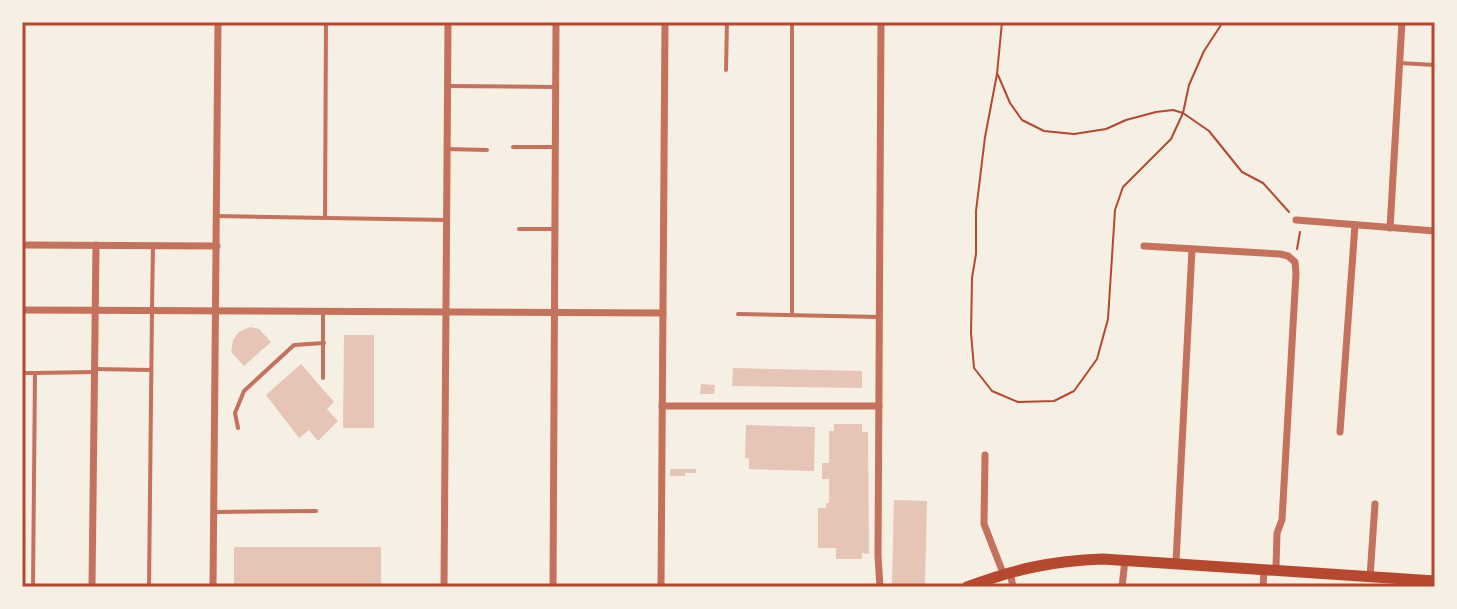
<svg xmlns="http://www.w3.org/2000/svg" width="1457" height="609" font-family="Poppins,sans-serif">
<rect width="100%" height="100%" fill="#f6efe4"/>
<g fill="#e6c5b7">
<path d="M 250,327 L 259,329 L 271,342 L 244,366 L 231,352 L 232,347 L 233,340 L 239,332 Z"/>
<path d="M 344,335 L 374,335 L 374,428 L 343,428 Z"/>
<path d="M 301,364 L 334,402 L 327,409 L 338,421 L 318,441 L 309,430 L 299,438 L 266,395 Z"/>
<path d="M 733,368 L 862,371 L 862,388 L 732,386 Z"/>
<path d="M 701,384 L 715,385 L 714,394 L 700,394 Z"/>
<path d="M 834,424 L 862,424 L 862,432 L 868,432 L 869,554 L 862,553 L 862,559 L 836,559 L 836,548 L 818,548 L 818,508 L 826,508 L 826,503 L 829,503 L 829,479 L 822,479 L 822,463 L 829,463 L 829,431 L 834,431 Z"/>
<path d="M 746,425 L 815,427 L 814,471 L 749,469 L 749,458 L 745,458 Z"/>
<path d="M 670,469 L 696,469 L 696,473 L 685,473 L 685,476 L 670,476 Z"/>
<path d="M 894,500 L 927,501 L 925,585 L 892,584 Z"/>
<rect x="234" y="547" width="147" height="40"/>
</g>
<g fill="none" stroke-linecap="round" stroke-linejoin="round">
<g stroke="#b5482f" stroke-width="2">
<path d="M 1002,22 L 997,74 L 985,137 L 976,211 L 976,254 L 972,278 L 971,333 L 974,368 L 992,391 L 1018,402 L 1054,401 L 1074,391 L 1097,359 L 1108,319 L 1115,210 L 1123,187 L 1171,139 L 1183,113 L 1189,85 L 1204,51 L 1223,22"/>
<path d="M 998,75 L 1010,103 L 1022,120 L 1044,131 L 1074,134 L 1106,129 L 1126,120 L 1156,112 L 1173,110 L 1183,113 L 1209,131 L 1242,172 L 1263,183 L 1289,212"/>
<path d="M 1297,249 L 1300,232"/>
</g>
<g stroke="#c5725c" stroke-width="4">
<path d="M 792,22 L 792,315"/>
<path d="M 1399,63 L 1435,65"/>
<path d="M 726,70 L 727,22"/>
<path d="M 448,86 L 555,87"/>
<path d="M 513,147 L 554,147"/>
<path d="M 447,149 L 487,150"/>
<path d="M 217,216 L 447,220"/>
<path d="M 325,218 L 326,22"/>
<path d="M 519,229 L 554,229"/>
<path d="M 152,309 L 153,245"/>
<path d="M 738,314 L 880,317"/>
<path d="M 94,369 L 151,370"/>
<path d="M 22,373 L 35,373 L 33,587"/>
<path d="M 35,373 L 94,372"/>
<path d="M 323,378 L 323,313"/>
<path d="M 238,428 L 235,413 L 244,391 L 294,345 L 324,343"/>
<path d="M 214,512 L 316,511"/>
<path d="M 149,587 L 152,309"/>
</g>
<g stroke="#c5725c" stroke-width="7">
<path d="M 1296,220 L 1435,231"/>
<path d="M 1390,228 L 1402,22"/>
<path d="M 22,245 L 217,246"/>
<path d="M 1144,246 L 1280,254 L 1288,256 L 1295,262 L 1296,273 L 1282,520 L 1277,533 L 1276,569"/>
<path d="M 22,310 L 663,313"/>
<path d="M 662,406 L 879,406"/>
<path d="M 1340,432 L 1355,225"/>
<path d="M 985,455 L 984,524 L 1003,573"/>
<path d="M 1176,562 L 1192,249"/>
<path d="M 1010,572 L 1013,587"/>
<path d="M 1370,577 L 1375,504"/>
<path d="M 92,587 L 96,245"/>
<path d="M 213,587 L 218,22"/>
<path d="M 444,587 L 448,22"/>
<path d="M 553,587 L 556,22"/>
<path d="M 661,587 L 665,22"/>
<path d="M 880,587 L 878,556 L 881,22"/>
<path d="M 1122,587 L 1125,560"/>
<path d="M 1263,587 L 1264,569"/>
</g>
<path stroke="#b5482f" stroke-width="11" d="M 967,587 C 1016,569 1050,561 1103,559 L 1435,581"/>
</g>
<rect width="1457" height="609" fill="none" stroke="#f6efe4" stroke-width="48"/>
<rect x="24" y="24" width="1409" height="561" fill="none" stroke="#b5482f" stroke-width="3"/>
</svg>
